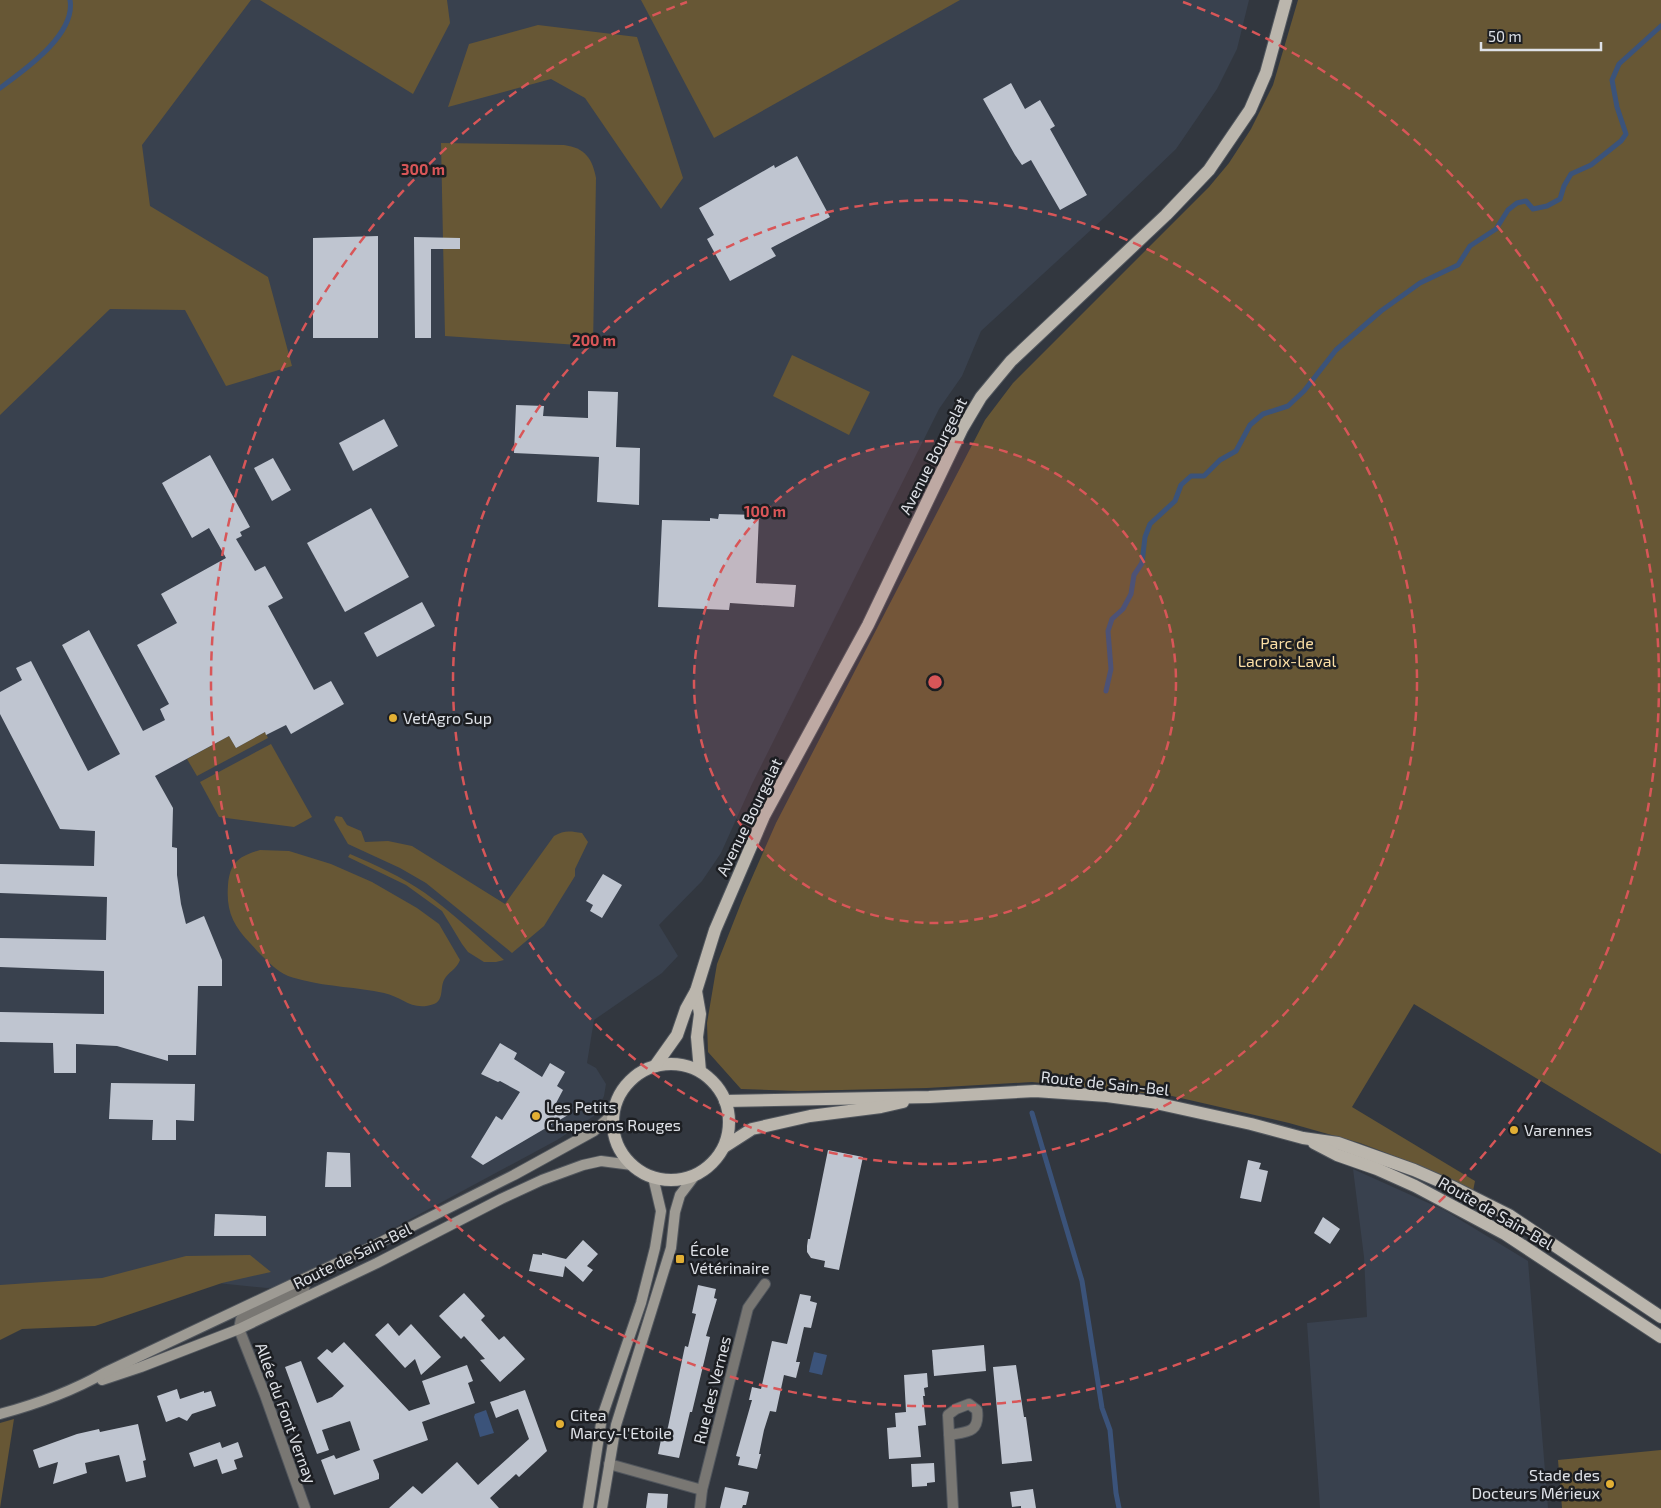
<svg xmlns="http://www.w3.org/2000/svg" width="1661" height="1508" font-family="'Exo 2',sans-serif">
<rect width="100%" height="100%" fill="#32373f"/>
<g fill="#39414e">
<path d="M 74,0 L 1249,0 L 1237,49 L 1217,89 L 1176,149 L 1105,217 L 981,331 L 962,376 L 939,409 L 752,784 L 721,853 L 702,881 L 659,925 L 678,956 L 662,973 L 594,1020 L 587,1063 L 596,1068 L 606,1084 L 604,1096 L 594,1116 L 557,1140 L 316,1270 L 281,1287 L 267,1288 L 207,1282 L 0,1310 L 0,96 Z"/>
<path d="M 1353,1169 L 1444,1210 L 1528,1261 L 1548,1508 L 1320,1508 L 1307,1323 L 1367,1317 L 1364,1257 Z"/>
</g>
<g fill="#675735">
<path d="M 0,0 L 251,0 L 142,145 L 150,206 L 268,277 L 292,366 L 226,386 L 185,310 L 110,309 L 0,415 Z"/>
<path d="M 260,0 L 447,0 L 450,23 L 413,94 Z"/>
<path d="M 641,0 L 960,0 L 714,138 Z"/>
<path d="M 1298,0 L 1661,0 L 1661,1154 L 1414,1004 L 1352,1107 L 1475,1181 L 1473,1191 L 1421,1166 L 1360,1143 L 1289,1123 L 1172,1096 L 1032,1082 L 927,1088 L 798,1091 L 741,1089 L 708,1052 L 707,1023 L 717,964 L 743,898 L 776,823 L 985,420 L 1013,383 L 1209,187 L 1229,163 L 1251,129 L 1273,85 Z"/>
<path d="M 538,25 L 637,37 L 683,178 L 661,209 L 585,98 L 551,79 L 448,107 L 469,44 Z"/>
<path d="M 441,143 L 564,145 C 585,148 592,158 596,178 L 593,346 L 445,336 Z"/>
<path d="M 792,355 L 870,392 L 849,435 L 773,396 Z"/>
<path d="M 265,732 L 268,738 L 197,776 L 187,759 L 229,736 L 236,748 Z"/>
<path d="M 271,744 L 312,817 L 294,827 L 219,817 L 200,782 Z"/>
<path d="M 336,816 L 342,817 L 347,825 L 361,831 L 365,842 L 388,841 L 412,846 L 505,904 L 554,836 C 564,830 570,831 582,833 L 588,842 L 575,869 L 575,876 L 544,926 L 512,953 L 426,883 L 400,868 L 348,844 L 334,820 Z"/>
<path d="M 260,850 L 289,851 L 331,864 L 372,882 L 417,908 L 439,924 L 460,960 C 457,969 448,972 444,980 C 440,988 444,1000 434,1004 C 412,1012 403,997 384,993 C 357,987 329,987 302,980 C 296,978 289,977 284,974 C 271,966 260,954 250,943 C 233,925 226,911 228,885 C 230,862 239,856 260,850 Z"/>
<path d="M 350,854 C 376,865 402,877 425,893 C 453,913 478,937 504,960 L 496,962 L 484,962 L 468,952 L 462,944 L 442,911 L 406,885 L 348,857 Z"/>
<path d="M 250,1255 L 271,1272 L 222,1283 L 95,1326 L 22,1329 L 0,1340 L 0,1285 L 102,1278 L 186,1256 Z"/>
<path d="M 14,1419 L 0,1508 L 0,1423 Z"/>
<path d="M 1661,1450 L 1661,1508 L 1562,1508 L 1558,1460 Z"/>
</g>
<g fill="#3b537a">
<path d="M 814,1352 L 827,1355 L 822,1375 L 809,1372 Z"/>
<path d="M 486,1410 L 494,1433 L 480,1437 L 474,1417 L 475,1414 Z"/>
</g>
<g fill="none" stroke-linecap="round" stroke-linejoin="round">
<g stroke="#3b537a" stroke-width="5">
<path d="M 0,88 C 24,70 76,35 70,0"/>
<path d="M 1106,691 L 1111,669 L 1108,631 L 1112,619 L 1123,609 L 1131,594 L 1134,575 L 1142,563 L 1145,537 L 1150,524 L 1175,501 L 1181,485 L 1191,476 L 1204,476 L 1220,460 L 1236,451 L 1250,425 L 1263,414 L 1288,406 L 1304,391 L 1336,350 L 1381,311 L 1420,283 L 1458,265 L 1470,246 L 1496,229 L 1508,210 L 1517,203 L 1526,201 L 1533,209 L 1547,206 L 1560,199 L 1564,186 L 1571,174 L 1591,165 L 1621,141 L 1626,134 L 1617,107 L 1612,80 L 1619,64 L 1661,26"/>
<path d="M 1032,1113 L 1082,1281 L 1102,1408 L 1110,1430 L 1116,1493 L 1119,1508"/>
</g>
</g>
<g fill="#bfc5d0">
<path d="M 1011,83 L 1025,109 L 1040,100 L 1055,126 L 1050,129 L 1087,195 L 1060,210 L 1031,160 L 1022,165 L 1015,155 L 983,99 Z"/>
<path d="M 797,156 L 830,217 L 771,248 L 776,256 L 730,281 L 707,239 L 714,235 L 699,208 L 774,165 L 775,168 Z"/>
<path d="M 378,236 L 378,338 L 313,338 L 313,238 Z"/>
<path d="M 414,237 L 460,238 L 460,249 L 431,249 L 431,338 L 415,338 Z"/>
<path d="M 588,391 L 618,392 L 616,447 L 640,448 L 639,505 L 597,502 L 599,457 L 514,453 L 516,405 L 544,406 L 543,416 L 588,418 Z"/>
<path d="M 384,419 L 398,446 L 353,471 L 339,443 Z"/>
<path d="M 210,455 L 250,527 L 240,532 L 242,536 L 236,539 L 255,571 L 265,566 L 283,598 L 268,606 L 314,690 L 331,681 L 344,704 L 291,734 L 286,725 L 266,735 L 265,732 L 236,748 L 229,736 L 155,776 L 173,808 L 172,847 L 177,848 L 177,875 L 181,904 L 186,924 L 204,916 L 222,960 L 222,986 L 198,986 L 196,1055 L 168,1055 L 168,1061 L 117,1046 L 76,1044 L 76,1073 L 54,1073 L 53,1043 L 0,1042 L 0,1012 L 104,1014 L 104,971 L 0,967 L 0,938 L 106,940 L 107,897 L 0,893 L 0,864 L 94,866 L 95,831 L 60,829 L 0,714 L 0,692 L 22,680 L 16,668 L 31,661 L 88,771 L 120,754 L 62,645 L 89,630 L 143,731 L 165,720 L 160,709 L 169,704 L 137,645 L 177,623 L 161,594 L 226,558 L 209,528 L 192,538 L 162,483 Z"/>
<path d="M 273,458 L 291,490 L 272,501 L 254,468 Z"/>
<path d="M 371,508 L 409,577 L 345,612 L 307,543 Z"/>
<path d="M 719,514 L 759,515 L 756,583 L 796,585 L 794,607 L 730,603 L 729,610 L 658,607 L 662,520 L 710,521 L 710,518 L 718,519 Z"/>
<path d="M 422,602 L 435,626 L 377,657 L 364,633 Z"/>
<path d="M 603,874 L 622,885 L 602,918 L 590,911 L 593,905 L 586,901 Z"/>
<path d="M 500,1043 L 517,1053 L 514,1059 L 542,1077 L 550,1063 L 565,1072 L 557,1086 L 563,1090 L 554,1107 L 568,1115 L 483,1165 L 471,1157 L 496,1116 L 502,1120 L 520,1092 L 500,1081 L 498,1082 L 481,1074 Z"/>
<path d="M 111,1083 L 195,1084 L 194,1121 L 176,1120 L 176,1140 L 152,1140 L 153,1120 L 109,1119 Z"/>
<path d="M 828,1150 L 863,1157 L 839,1270 L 824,1267 L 825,1261 L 811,1258 L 807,1252 L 807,1246 L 808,1239 L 810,1239 Z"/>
<path d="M 327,1152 L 350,1153 L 351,1187 L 325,1187 Z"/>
<path d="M 1248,1160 L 1261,1163 L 1259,1169 L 1268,1171 L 1261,1202 L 1240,1198 Z"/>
<path d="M 215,1214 L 266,1216 L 266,1236 L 214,1236 Z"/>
<path d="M 1323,1217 L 1340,1229 L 1330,1244 L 1314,1233 Z"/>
<path d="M 583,1240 L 598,1254 L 587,1266 L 593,1270 L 583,1282 L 565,1266 L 563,1277 L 529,1271 L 533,1254 L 542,1255 L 542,1253 L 566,1259 Z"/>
<path d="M 698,1285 L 716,1289 L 714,1298 L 717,1299 L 706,1336 L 710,1337 L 692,1412 L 690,1412 L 679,1458 L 658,1454 L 662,1435 L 665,1435 L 668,1427 L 685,1346 L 688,1347 L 696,1314 L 692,1313 Z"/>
<path d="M 464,1293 L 485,1316 L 481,1320 L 499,1340 L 504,1336 L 525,1359 L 500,1382 L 480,1360 L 485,1359 L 464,1336 L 461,1339 L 439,1316 Z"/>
<path d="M 800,1294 L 811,1296 L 810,1301 L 817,1303 L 811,1328 L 804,1327 L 796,1362 L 800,1362 L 796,1378 L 784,1375 L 776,1412 L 770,1411 L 764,1430 L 759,1454 L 761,1454 L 757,1469 L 738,1465 L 740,1457 L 736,1456 L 752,1400 L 749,1400 L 752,1387 L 761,1389 L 772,1341 L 787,1344 Z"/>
<path d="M 388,1323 L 399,1336 L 411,1324 L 441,1357 L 421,1375 L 415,1359 L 405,1368 L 375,1335 Z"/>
<path d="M 344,1342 L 409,1411 L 430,1404 L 422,1381 L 467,1365 L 473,1381 L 468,1383 L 475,1403 L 422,1422 L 428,1440 L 373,1460 L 379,1474 L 379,1479 L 334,1495 L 321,1460 L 334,1455 L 336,1459 L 360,1450 L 350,1421 L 322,1430 L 329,1450 L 317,1454 L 285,1367 L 301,1361 L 317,1403 L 332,1397 L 344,1386 L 317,1358 L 327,1349 L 332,1353 Z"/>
<path d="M 984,1345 L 986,1371 L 934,1376 L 932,1350 Z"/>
<path d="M 1016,1365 L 1024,1417 L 1026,1417 L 1032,1461 L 1002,1464 L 993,1367 Z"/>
<path d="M 927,1373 L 928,1387 L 924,1388 L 925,1396 L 923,1396 L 926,1425 L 918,1426 L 921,1457 L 889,1459 L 887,1428 L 896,1427 L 895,1413 L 906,1412 L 904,1375 Z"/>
<path d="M 177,1389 L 180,1399 L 204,1391 L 204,1393 L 211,1391 L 216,1406 L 192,1414 L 187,1421 L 179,1417 L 166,1422 L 157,1396 Z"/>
<path d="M 525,1390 L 547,1451 L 519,1477 L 516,1474 L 490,1498 L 499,1508 L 389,1508 L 413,1486 L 422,1494 L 457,1462 L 478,1485 L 529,1439 L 518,1409 L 496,1418 L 490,1402 Z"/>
<path d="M 138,1424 L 146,1460 L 143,1461 L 146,1477 L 126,1482 L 119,1455 L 85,1463 L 87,1473 L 53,1484 L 58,1462 L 39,1468 L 33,1450 L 77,1434 L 99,1429 L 100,1432 Z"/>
<path d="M 220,1442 L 222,1448 L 238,1442 L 243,1457 L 234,1460 L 237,1469 L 222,1474 L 217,1459 L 194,1467 L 189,1453 Z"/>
<path d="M 934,1463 L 935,1482 L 927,1483 L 927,1486 L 912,1487 L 911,1464 Z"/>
<path d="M 725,1487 L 749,1492 L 746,1505 L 743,1505 L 742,1508 L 720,1508 Z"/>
<path d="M 1033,1489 L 1036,1508 L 1021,1508 L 1021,1506 L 1012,1507 L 1010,1492 Z"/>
<path d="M 648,1493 L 668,1494 L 667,1508 L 646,1508 Z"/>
</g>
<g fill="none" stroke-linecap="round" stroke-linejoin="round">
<defs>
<g id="street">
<path d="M 949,1435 C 967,1432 980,1433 977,1410 L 969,1404 L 956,1409 L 948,1415 L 953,1508"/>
<path d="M 609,1464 L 702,1490"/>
<path d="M 305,1508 L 265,1395 L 239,1329 L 241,1319 L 304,1289 L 306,1278"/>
<path d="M 700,1508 L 702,1490 L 748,1308 L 765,1284"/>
</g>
<g id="secondary">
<path d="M 102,1380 L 141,1367 L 239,1329 L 377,1263 L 501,1199 L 542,1180 L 583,1165 L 601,1161 L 632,1165"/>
<path d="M 0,1414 C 37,1404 71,1392 104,1373 L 367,1249 L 514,1175 L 594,1131 L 613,1114"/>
<path d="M 588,1508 L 602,1417 L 641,1303 L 655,1248 L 661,1211 L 653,1177"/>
<path d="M 602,1508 L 616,1425 L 671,1248 L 675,1212 L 680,1195 L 696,1174"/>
</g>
<g id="primary">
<path d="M 696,991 L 700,1014 L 697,1037 L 700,1071"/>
<circle cx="671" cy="1122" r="58"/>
<path d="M 655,1066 L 677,1035 L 686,1009 L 696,991 L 715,930 L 764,816 L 868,625 L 962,429 L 981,397 L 1011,361 L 1166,215 L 1209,170 L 1250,110 L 1266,73 L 1286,0"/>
<path d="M 725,1101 L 929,1097 L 1035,1091 L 1107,1096 L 1151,1102 L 1251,1124 L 1303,1138 L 1338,1143 L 1414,1170 L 1455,1188 L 1509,1215 L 1661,1317"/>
<path d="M 1314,1143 L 1337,1155 L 1377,1169 L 1415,1186 L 1505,1234 L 1661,1337"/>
<path d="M 724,1147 L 752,1129 L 810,1116 L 881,1107 L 903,1102"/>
</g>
</defs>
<use href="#street" stroke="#51565d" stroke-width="12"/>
<use href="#secondary" stroke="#51565d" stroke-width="12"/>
<use href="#primary" stroke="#51565d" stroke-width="14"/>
<use href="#street" stroke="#797773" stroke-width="10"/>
<use href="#secondary" stroke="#9e9b94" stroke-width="10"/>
<use href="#primary" stroke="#bbb6ad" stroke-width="12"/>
</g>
<circle cx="935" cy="682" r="241" fill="#d85658" fill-opacity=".12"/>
<g fill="none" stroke="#d85658" stroke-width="2.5" stroke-dasharray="9 6">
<circle cx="935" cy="682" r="241"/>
<circle cx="935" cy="682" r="482"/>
<path d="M1183 2A724 724 0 1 1 687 2"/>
</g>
<g fill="#e2af34" stroke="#1c1e22" stroke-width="2">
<circle cx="393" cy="718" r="5"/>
<circle cx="536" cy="1116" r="5"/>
<circle cx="1514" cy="1130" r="5"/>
<rect x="675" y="1254" width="10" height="10" rx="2.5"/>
<circle cx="560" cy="1424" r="5"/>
<circle cx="1610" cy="1484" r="5"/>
</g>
<g text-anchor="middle" stroke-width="5" stroke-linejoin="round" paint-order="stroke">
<g font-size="16" fill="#dee1e7" stroke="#1c1e22">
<text transform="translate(933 456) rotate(-63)" y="6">Avenue Bourgelat</text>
<text transform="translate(749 817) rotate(-64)" y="6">Avenue Bourgelat</text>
<text transform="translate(1105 1083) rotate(6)" y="6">Route de Sain-Bel</text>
<text transform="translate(1496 1213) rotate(30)" y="6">Route de Sain-Bel</text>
<text transform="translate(352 1256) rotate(-26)" y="6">Route de Sain-Bel</text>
<text transform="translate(712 1390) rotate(-76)" y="6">Rue des Vernes</text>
<text transform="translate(286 1413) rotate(70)" y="6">Allée du Font Vernay</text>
</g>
<g font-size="16" fill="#fcdfa5" stroke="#1c1e22">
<text x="1287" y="649">Parc de<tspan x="1287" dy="18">Lacroix-Laval</tspan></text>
</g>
<g font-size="16" fill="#dee1e7" stroke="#1c1e22" text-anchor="start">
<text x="403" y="724">VetAgro Sup</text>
<text x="546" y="1113">Les Petits<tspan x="546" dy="18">Chaperons Rouges</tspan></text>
<text x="1524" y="1136">Varennes</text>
<text x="690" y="1256">École<tspan x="690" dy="18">Vétérinaire</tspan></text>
<text x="570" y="1421">Citea<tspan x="570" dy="18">Marcy-l'Etoile</tspan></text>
<text x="1600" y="1481" text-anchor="end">Stade des<tspan x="1600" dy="18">Docteurs Mérieux</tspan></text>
</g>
</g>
<circle cx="935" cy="682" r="8" fill="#d85658" stroke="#1c1e22" stroke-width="2.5"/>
<g font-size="15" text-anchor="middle" font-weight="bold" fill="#d85658" stroke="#1c1e22" stroke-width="5" stroke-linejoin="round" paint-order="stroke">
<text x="423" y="175">300 m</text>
<text x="594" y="346">200 m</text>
<text x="765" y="517">100 m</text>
</g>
<path d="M1481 42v8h120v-8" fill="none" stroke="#dee1e7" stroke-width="2.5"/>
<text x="1488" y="42" font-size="15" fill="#dee1e7" stroke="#1c1e22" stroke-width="4" paint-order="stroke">50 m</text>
</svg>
